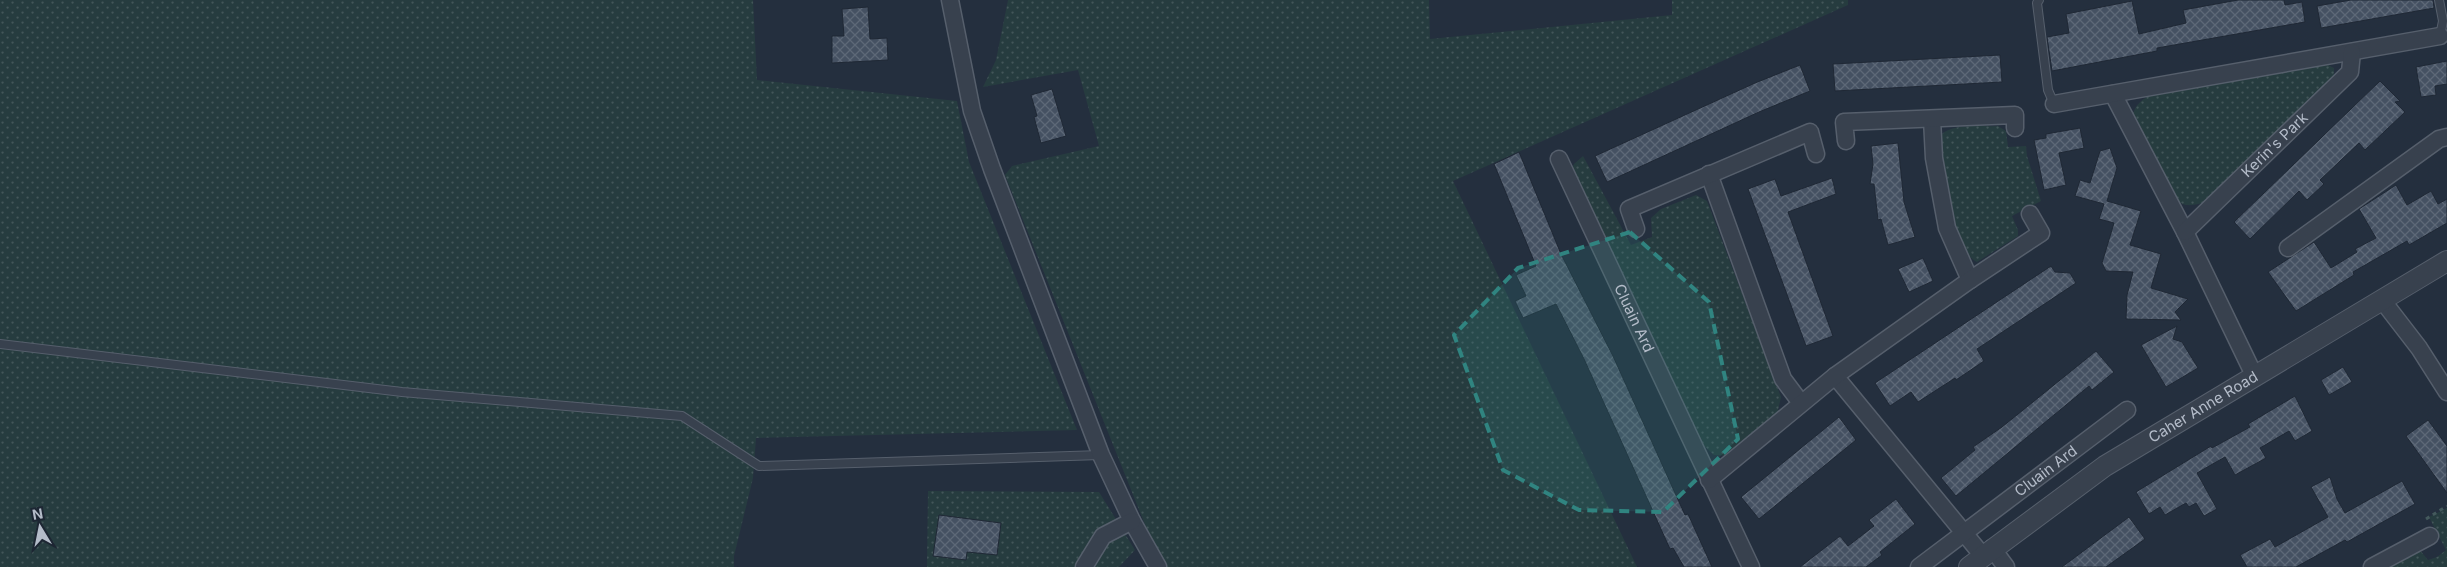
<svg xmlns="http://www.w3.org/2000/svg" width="2447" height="567" font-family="Inter,sans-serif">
<defs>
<pattern id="grass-dots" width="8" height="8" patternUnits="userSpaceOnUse" patternTransform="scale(1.25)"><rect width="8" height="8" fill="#263c3f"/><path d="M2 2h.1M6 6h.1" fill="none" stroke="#435659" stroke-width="1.8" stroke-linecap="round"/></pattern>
<pattern id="building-cross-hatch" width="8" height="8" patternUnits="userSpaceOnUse" patternTransform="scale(1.25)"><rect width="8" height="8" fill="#455162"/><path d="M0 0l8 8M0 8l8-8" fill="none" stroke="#5d6877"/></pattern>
</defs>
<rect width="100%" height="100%" fill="#242f3e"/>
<g fill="url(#grass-dots)">
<path d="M 0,0 L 753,0 L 757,80 L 957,101 L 969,162 L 1077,430 L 756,438 L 753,478 L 734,556 L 734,567 L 0,567 Z"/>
<path d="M 1008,0 L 1429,0 L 1430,39 L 1672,15 L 1672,0 L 1848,0 L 1848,5 L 1453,181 L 1637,567 L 1166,567 L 1154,547 L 1005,175 L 1012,166 L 1099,146 L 1078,70 L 983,87 L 996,60 Z"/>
<path d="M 2328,65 L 2334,68 L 2334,77 L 2202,203 C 2191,206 2184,207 2175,199 L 2132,121 C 2132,108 2140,100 2151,95 Z"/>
<path d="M 1998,126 L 2006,131 L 2008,147 L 2026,146 L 2027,156 L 2041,201 L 2012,216 L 2018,230 L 2018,236 L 1977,262 C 1954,254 1939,158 1941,135 C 1952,123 1982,127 1998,126 Z"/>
<path d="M 1583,156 L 1631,245 L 1652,237 L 1651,218 L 1661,209 L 1696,195 L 1707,201 L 1781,397 L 1777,415 L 1730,456 L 1714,455 L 1702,444 L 1572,169 L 1574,164 Z"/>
<path d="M 928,491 L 1099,492 L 1135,550 L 1119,567 L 927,567 Z"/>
<path d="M 2447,508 L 2447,567 L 2388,567 L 2419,549 L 2428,560 L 2437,557 L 2446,550 L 2429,517 Z"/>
</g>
<g fill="url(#building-cross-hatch)" stroke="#1f2835">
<path d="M 2238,0 L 2284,0 L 2285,5 L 2302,2 L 2305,22 L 2157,48 L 2157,51 L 2052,71 L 2047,37 L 2069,33 L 2066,14 L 2132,1 L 2139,34 L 2186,23 L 2183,10 Z"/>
<path d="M 2351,0 L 2433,0 L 2434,8 L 2321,28 L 2317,6 Z"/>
<path d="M 868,7 L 870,39 L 887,38 L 888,60 L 832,63 L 832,36 L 844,36 L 842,9 Z"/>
<path d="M 2000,55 L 2002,82 L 1835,91 L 1833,64 Z"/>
<path d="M 2447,61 L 2447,84 L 2435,86 L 2436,95 L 2421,97 L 2416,67 Z"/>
<path d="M 1800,65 L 1810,91 L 1759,112 L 1607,182 L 1595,156 L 1755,83 Z"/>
<path d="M 2380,81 L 2400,101 L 2395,102 L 2405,112 L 2365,150 L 2359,143 L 2320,180 L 2324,184 L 2307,200 L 2299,191 L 2250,239 L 2234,222 Z"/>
<path d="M 1052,89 L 1066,136 L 1041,143 L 1034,117 L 1037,116 L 1031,95 Z"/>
<path d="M 2080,128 L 2084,148 L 2059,153 L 2066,185 L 2044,190 L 2034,140 L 2046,138 L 2046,134 Z"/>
<path d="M 1898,143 L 1904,202 L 1915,237 L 1888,245 L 1881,219 L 1878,220 L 1874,184 L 1870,184 L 1873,164 L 1871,146 Z"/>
<path d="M 2110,148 L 2117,168 L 2107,201 L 2141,211 L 2130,245 L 2161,254 L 2151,288 L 2188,299 L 2175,312 L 2181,320 L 2126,319 L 2127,295 L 2133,272 L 2106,271 L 2102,263 L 2114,223 L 2099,219 L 2104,204 L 2075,196 L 2080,180 L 2090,183 L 2100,151 Z"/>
<path d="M 1519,152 L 1561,254 L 1613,356 L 1685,515 L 1688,514 L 1712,567 L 1684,567 L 1673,548 L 1670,549 L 1584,359 L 1556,304 L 1523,318 L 1515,301 L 1526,296 L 1516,275 L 1536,266 L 1494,164 Z"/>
<path d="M 1832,178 L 1836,194 L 1788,212 L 1833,336 L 1806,346 L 1748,189 L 1775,179 L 1781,196 Z"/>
<path d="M 2396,185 L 2407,205 L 2431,191 L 2438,204 L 2447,199 L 2447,223 L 2409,245 L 2407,241 L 2353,272 L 2354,275 L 2296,311 L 2268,272 L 2314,242 L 2331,268 L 2357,252 L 2355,249 L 2376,238 L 2359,209 Z"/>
<path d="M 1923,258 L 1933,281 L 1909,292 L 1898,269 Z"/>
<path d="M 2051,266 L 2055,272 L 2070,273 L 2076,283 L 1977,349 L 1984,361 L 1956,380 L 1955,378 L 1918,402 L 1911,392 L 1890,406 L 1875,383 Z"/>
<path d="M 2177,326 L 2173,339 L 2182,342 L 2198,368 L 2166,387 L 2141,345 Z"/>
<path d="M 2096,351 L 2114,372 L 2092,390 L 2089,386 L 1956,496 L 1941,478 L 1975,450 L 1973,447 L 2002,427 Z"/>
<path d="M 2343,367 L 2352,382 L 2329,395 L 2321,380 Z"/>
<path d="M 2295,396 L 2312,431 L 2295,441 L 2289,431 L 2260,448 L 2266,458 L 2235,475 L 2225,457 L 2197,473 L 2217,509 L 2204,516 L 2196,503 L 2189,507 L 2186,503 L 2165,515 L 2160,507 L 2149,514 L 2136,492 L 2211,446 L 2212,448 L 2250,427 L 2248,424 Z"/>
<path d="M 1839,417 L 1856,440 L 1759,519 L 1741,497 Z"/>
<path d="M 2428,420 L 2447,446 L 2447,493 L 2406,436 Z"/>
<path d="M 2330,477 L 2337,499 L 2345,513 L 2402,481 L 2415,504 L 2347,542 L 2345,540 L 2296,567 L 2247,567 L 2240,555 L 2270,539 L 2275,547 L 2328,517 L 2311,487 Z"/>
<path d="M 1896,499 L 1915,524 L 1880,552 L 1882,555 L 1866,567 L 1800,567 L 1840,536 L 1848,546 L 1874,526 L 1869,520 Z"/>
<path d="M 939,515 L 1001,523 L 997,555 L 967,552 L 966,560 L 933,556 Z"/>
<path d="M 2129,517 L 2145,539 L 2106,567 L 2062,567 Z"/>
</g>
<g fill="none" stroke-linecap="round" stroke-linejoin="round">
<defs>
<g id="service">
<path d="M 2039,0 L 2037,3 L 2048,90 L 2054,104"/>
<path d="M 2439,0 L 2443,21 L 2440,36"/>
<path d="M 0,344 L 402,392 L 682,416 L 759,466 L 1101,455"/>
</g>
<g id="minor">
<path d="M 950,0 L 972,111 L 992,169 L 1101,455 L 1132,521 L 1158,567"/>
<path d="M 2113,94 L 2185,232 L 2255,377"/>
<path d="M 2054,104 L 2440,36"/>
<path d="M 1932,119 L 1934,158 L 1947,228 L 1970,280"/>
<path d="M 1846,141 L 1844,122 L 2015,115 L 2015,128"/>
<path id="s1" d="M 1559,159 L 1751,567"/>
<path d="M 1709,174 L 1783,379 L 1801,403"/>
<path d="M 1636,229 L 1629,209 L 1810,132 L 1816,154"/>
<path id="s2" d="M 2185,232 L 2350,72 L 2352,52"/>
<path d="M 2288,248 L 2439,139 L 2447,137"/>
<path d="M 2382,300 L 2419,348 L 2447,392"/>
<path d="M 1835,376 L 1983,556"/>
<path d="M 1709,480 L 1835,376 L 1970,280 L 2041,233 L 2030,214"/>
<path d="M 1992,548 L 2006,567"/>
<path d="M 1084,567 L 1103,536 L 1132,521"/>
<path id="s3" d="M 1919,567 L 2127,410"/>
<path d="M 2372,567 L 2430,536"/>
</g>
<g id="tertiary">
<path id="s4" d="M 1969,567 L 2105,466 L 2447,261"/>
</g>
</defs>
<use href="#service" stroke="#565f6c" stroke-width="10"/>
<use href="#minor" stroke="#565f6c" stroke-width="19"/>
<use href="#tertiary" stroke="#565f6c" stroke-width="22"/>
<path stroke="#44595c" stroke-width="3" stroke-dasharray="4 4" stroke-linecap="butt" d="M 2426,519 L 2447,506"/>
<use href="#service" stroke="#38414e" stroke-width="8"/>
<use href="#minor" stroke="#38414e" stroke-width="16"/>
<use href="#tertiary" stroke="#38414e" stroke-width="20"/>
</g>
<path fill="#308480" fill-opacity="0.2" stroke="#308480" stroke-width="4" stroke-dasharray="10 6" stroke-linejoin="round" d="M 1630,232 L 1709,302 L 1738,439 L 1663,512 L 1579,510 L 1503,470 L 1454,335 L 1518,268 Z"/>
<g text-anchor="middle" stroke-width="4" stroke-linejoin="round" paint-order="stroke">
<g font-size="15" fill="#b4bcc9" stroke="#1d2633">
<text dy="5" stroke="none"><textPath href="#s2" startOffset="125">Kerin's Park</textPath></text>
<text dy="5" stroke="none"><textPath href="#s1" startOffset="176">Cluain Ard</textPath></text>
<text dy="5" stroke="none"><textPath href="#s4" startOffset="284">Caher Anne Road</textPath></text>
<text dy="5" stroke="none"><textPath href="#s3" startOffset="159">Cluain Ard</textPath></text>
</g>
</g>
<g transform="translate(40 527) rotate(350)" stroke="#1d2633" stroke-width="4" paint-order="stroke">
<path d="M0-4L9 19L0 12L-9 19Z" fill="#b4bcc9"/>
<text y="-8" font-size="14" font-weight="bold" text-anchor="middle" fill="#b4bcc9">N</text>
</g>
</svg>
